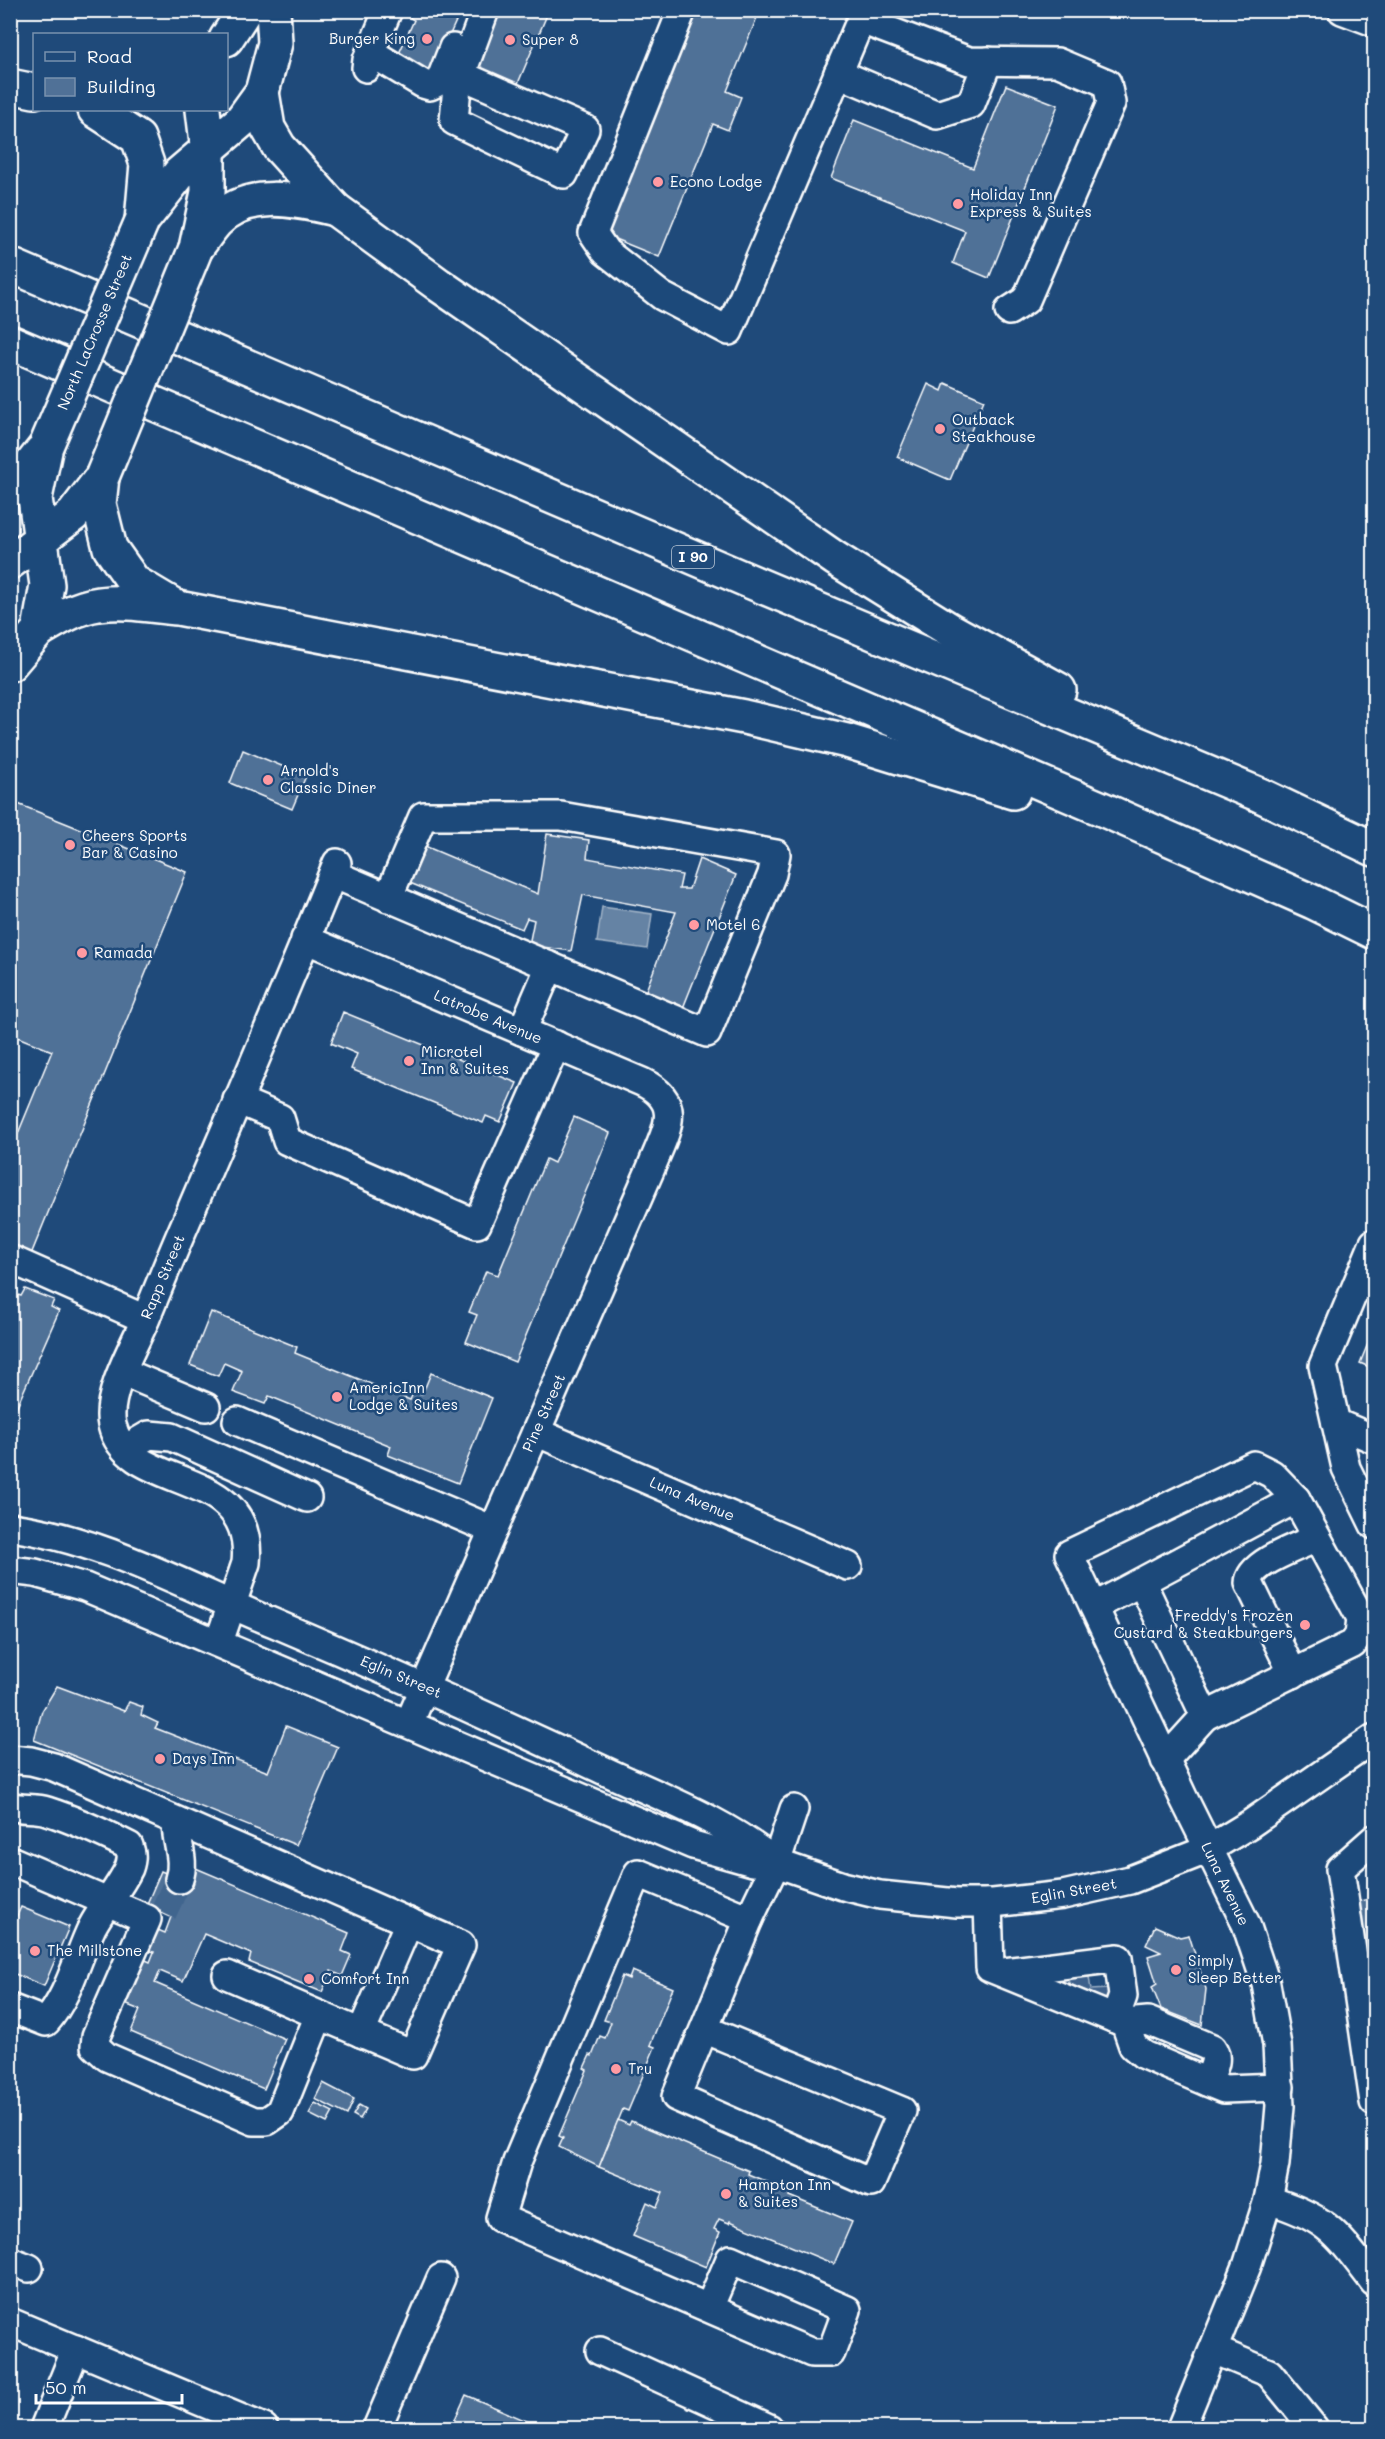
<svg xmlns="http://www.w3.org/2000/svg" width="1385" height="2439" font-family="Mali,sans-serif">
<rect width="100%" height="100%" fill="#1f4a7a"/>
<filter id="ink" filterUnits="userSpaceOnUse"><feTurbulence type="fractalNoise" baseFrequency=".0167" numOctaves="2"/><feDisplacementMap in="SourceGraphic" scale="12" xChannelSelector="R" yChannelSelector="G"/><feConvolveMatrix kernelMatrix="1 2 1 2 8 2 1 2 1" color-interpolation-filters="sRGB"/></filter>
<g filter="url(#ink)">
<path fill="#3c618b" stroke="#9eb0c5" stroke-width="1.5" d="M 1087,1976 L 1089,1977 L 1091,1990 L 1108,1989 L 1108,1998 L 1104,1999 L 1070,1984 L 1068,1981 L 1070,1978 Z"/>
<path fill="#6583a4" stroke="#a3b5c8" stroke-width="1.5" d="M 602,907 L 652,914 L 647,949 L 597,942 Z"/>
<g fill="#507197" stroke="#fff" stroke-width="1.5">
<path d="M 413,10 L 461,10 L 432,74 L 397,58 L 414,20 L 410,18 Z"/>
<path d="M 496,10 L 549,10 L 516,88 L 471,69 Z"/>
<path d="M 695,10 L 760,10 L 727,91 L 741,97 L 728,130 L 713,124 L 659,257 L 605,235 Z"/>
<path d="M 1006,85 L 1058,105 L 989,278 L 953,263 L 965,231 L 831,178 L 854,120 L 973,168 Z"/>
<path d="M 945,383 L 984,400 L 950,480 L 897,457 L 928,384 L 942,391 Z"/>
<path d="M 243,750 L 306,776 L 292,809 L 230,783 Z"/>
<path d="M 13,802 L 187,872 L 30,1257 L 10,1249 L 10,1153 L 52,1051 L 10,1034 L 10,809 Z"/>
<path d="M 547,834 L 589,840 L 587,858 L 682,875 L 679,889 L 689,889 L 699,859 L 736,875 L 683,1008 L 645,993 L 676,912 L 583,895 L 571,951 L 529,945 L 534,920 L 527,918 L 522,929 L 405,881 L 420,844 L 538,894 Z"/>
<path d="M 343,1012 L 517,1083 L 500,1122 L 486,1116 L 483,1123 L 351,1069 L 357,1054 L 331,1043 Z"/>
<path d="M 574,1117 L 610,1133 L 515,1362 L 466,1342 L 477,1315 L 469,1312 L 486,1271 L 498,1275 L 546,1159 L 554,1163 Z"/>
<path d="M 25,1289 L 54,1300 L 51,1307 L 59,1311 L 10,1422 L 10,1292 L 21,1296 Z"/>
<path d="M 211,1312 L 297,1347 L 295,1353 L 410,1400 L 414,1391 L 422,1395 L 431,1373 L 492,1398 L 458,1483 L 388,1455 L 391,1446 L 269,1396 L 265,1404 L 233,1392 L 242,1371 L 224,1363 L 218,1376 L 190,1365 Z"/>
<path d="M 1374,1329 L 1374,1369 L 1360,1363 Z"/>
<path d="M 57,1686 L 124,1711 L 129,1702 L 143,1707 L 141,1715 L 158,1723 L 155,1728 L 268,1772 L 286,1726 L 338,1747 L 296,1845 L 34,1740 L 42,1711 Z"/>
<path d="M 191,1866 L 349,1933 L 342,1951 L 351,1955 L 342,1976 L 331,1971 L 322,1992 L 249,1962 L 251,1954 L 204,1934 L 183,1981 L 160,1971 L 155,1983 L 285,2039 L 264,2089 L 131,2032 L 140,2010 L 120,2002 L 139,1957 L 150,1962 L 154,1952 L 149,1951 L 158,1930 L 165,1933 L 171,1917 L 146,1906 L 161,1871 L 185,1881 Z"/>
<path d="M 1374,1898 L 1374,2007 L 1355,1902 Z"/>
<path d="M 21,1907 L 69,1927 L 44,1986 L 10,1972 L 10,1931 Z"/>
<path d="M 1155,1926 L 1180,1937 L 1189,1935 L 1206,1989 L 1202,2025 L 1161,2009 L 1152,1987 L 1157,1984 L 1148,1956 L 1161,1952 L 1146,1945 Z"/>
<path d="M 632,1971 L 673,1988 L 650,2045 L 655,2047 L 628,2111 L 623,2109 L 599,2167 L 559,2147 L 563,2138 L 559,2136 L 587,2070 L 584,2068 L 590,2055 L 592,2056 L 600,2036 L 605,2038 L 611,2022 L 604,2020 L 622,1976 L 629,1979 Z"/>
<path d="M 323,2083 L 354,2099 L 347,2115 L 315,2099 Z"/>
<path d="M 315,2103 L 333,2112 L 327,2123 L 309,2114 Z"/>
<path d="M 359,2105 L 366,2109 L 360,2119 L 353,2115 Z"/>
<path d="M 618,2120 L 629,2125 L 631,2121 L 749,2171 L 748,2174 L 791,2192 L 789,2196 L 852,2222 L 834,2264 L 730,2221 L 729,2223 L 719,2219 L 714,2229 L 720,2232 L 706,2267 L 633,2236 L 647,2202 L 657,2207 L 663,2193 L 599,2167 Z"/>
<path d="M 466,2395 L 543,2428 L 451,2428 Z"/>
</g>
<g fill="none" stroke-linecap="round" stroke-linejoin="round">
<path stroke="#41658e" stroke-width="27" stroke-dasharray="27 14" stroke-linecap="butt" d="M 163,1913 L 179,1879"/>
<defs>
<g id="minor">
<path d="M 682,10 L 593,233 L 606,252 L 662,296 L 729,331 L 865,10"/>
<path d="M 1342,10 L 1374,22"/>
<path d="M 861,20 L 969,61 L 1057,62 L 1107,83 L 1111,103 L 1026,300 L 1009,311"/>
<path d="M 370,52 L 423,84 L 430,86 L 440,81 L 453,48"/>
<path d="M 366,68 L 367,60 L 388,10"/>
<path d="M 838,73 L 937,115 L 971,104 L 988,61"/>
<path d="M 461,75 L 585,129 L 564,174 L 454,121 L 457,86 L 485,10"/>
<path d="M 333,874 L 707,1033 L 772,874 L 776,854 L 561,816 L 423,816 L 388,898"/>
<path d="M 305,939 L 642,1082 C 686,1103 665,1132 651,1168 L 409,1723"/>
<path d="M 522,1031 L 550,966"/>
<path d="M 237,1100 L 280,1118 L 287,1141 L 477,1224 L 556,1045"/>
<path d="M 1374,1243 L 1323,1366 L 1346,1468 L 1374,1525"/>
<path d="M 10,1259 L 145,1319"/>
<path d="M 123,1372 L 206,1407"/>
<path d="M 237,1421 L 493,1530"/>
<path d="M 1336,1423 L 1374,1439"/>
<path d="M 536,1432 L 848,1566"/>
<path d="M 125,1449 L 149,1435 L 172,1437 L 307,1498"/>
<path d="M 10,1527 C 100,1538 191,1589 274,1623 C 385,1670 495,1719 605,1771 C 663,1798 726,1821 776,1863"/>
<path d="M 10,1570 L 35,1573 L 85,1587 L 693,1845 L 753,1862 L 776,1863 L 843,1886 L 880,1895 L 957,1903 L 993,1903 L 1063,1895 L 1130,1880 L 1209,1849 L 1250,1824 L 1374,1738"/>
<path d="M 1094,1607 L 1296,1499 L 1361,1618 L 1359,1635 L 1353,1644 L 1205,1716 L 1142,1583"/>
<path d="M 219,1642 L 246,1563 C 256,1464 128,1494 112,1425 C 105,1395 134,1346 146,1318 C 159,1286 172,1254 186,1222 C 237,1102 289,983 337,863"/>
<path d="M 1293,1674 L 1249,1583 C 1249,1563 1299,1546 1317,1538"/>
<path d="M 10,1759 L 31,1761 L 54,1767 L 461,1945 L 413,2055 L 319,2015"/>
<path d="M 1165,1760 L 1205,1716"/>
<path d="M 10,1806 C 22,1810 35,1807 47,1811 C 75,1820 103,1833 129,1846 C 132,1854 132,1859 129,1868 C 119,1889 103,1906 92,1927 C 77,1958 69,1996 46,2022 L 10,2008"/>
<path d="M 176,1821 C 175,1841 186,1859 179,1879"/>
<path d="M 1374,1839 L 1340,1869 L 1374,2102"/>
<path d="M 10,1860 L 147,1919 L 96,2036 L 95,2046 L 107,2057 L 254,2121 L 267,2121 L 280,2112 L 319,2015 L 227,1975"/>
<path d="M 988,1903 L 990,1968 L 1125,2023 L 1133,2046 L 1144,2055 L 1207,2082 L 1224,2089 L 1280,2087"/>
<path d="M 1004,1972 L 1118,1958 L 1123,1996 L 1115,2019"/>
<path d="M 1125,2023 L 1148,2021 L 1212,2048 C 1220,2059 1212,2071 1207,2082"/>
<path d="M 704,2029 L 676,2097 L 871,2183 L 902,2111 L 704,2029 L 749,1919 L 776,1863 L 794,1809"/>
<path d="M 361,2033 L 409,1922"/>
<path d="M 1268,2200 C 1329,2218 1337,2234 1374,2282"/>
<path d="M 10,2261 L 29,2268"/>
<path d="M 709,2308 L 730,2259 L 847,2310 L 831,2353 L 812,2353 L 500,2218 L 517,2162 L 638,1873 L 749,1919"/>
<path d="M 10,2322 L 264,2428"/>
<path d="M 1214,2350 L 1269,2373 L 1314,2428"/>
<path d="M 600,2351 L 769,2428"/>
<path d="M 44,2428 L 76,2349"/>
<path d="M 377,2428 L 441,2278"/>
<path d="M 1181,2428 L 1247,2266 L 1268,2200 L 1275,2164 L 1280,2106 L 1277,2045 L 1266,1984 L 1246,1924 L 1184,1799 L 1069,1554 L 1254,1465 L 1272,1474 L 1296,1499"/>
</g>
<g id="major">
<path d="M 226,39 L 245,10"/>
<path d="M 142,221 L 180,173 L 241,121 L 262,92 L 275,43 L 273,10"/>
<path d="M 196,248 L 208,192 L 208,151 L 203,110"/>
<path d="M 10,562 L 73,515 L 102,477"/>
<path d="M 10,664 L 39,630 L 47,585 L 35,498 L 46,446"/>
</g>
<g id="highway">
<path d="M 10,86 L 34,91"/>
<path d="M 262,92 L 268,128 L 279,147 L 335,209 L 439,285 L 836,559 L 950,630 L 1059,690"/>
<path d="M 95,110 L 138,138 L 147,164 L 142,221"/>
<path d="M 196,248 C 203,239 209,230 216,222 C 248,188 296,200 335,209"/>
<path d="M 10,265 L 747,580 L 1260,795 L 1374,849"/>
<path d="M 10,342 L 1102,809 L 1313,902 L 1374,932"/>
<path d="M 102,477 L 99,504 L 110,548 L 134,582 L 171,604"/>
<path d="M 10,489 L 14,487 L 46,446"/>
<path d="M 39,630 C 57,619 77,607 99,604 C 125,600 153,606 178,608 L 744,717 L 847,741 L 1013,792"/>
</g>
</defs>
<use href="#minor" stroke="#fff" stroke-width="32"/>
<use href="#major" stroke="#fff" stroke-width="38"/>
<use href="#highway" stroke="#fff" stroke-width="38"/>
<use href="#minor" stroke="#1f4a7a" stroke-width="27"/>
<use href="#major" stroke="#1f4a7a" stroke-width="33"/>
<use href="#highway" stroke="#1f4a7a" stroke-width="33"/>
<defs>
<g id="major-bridge">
<path d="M 46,446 L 142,221"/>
<path d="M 102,477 L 196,248"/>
</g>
</defs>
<use href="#major-bridge" stroke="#fff" stroke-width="38" stroke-linecap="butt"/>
<use href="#major-bridge" stroke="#1f4a7a" stroke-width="33"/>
</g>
</g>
<g fill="#ff9aa2" stroke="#1f4a7a" stroke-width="2">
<circle cx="427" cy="39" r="6"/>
<circle cx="510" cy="40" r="6"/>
<circle cx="658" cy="182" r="6"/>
<circle cx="958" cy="204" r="6"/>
<circle cx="940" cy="429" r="6"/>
<circle cx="268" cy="780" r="6"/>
<circle cx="70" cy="845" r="6"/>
<circle cx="694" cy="925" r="6"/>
<circle cx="82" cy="953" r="6"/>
<circle cx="409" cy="1061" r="6"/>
<circle cx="337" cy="1397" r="6"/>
<circle cx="1305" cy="1625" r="6"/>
<circle cx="160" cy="1759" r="6"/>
<circle cx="35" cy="1951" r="6"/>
<circle cx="1176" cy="1970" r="6"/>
<circle cx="309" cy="1979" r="6"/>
<circle cx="616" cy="2069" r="6"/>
<circle cx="726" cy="2194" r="6"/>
</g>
<g text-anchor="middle" stroke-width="5" stroke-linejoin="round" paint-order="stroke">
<rect fill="#1f4a7a" stroke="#bcc9d7" stroke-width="1.5" x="672" y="546" width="42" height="22" rx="4.5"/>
<g font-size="14" font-weight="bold" fill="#fff">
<text x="693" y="562">I 90</text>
</g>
<g font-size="15" fill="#fff" stroke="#1f4a7a" text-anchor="start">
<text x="415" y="44" text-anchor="end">Burger King</text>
<text x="522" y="45">Super 8</text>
<text x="670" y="187">Econo Lodge</text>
<text x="970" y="200">Holiday Inn<tspan x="970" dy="17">Express &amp; Suites</tspan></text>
<text x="952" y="425">Outback<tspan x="952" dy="17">Steakhouse</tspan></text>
<text x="280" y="776">Arnold's<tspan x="280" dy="17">Classic Diner</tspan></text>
<text x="82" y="841">Cheers Sports<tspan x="82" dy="17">Bar &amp; Casino</tspan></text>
<text x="706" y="930">Motel 6</text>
<text x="94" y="958">Ramada</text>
<text x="421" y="1057">Microtel<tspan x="421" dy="17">Inn &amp; Suites</tspan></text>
<text x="349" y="1393">AmericInn<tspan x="349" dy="17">Lodge &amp; Suites</tspan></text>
<text x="1293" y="1621" text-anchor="end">Freddy's Frozen<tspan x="1293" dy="17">Custard &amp; Steakburgers</tspan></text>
<text x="172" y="1764">Days Inn</text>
<text x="47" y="1956">The Millstone</text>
<text x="1188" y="1966">Simply<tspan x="1188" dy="17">Sleep Better</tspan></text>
<text x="321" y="1984">Comfort Inn</text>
<text x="628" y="2074">Tru</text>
<text x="738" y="2190">Hampton Inn<tspan x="738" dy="17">&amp; Suites</tspan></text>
</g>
<g font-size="15" fill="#fff" stroke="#1f4a7a">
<text transform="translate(95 332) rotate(-67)" y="5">North LaCrosse Street</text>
<text transform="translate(488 1017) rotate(23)" y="5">Latrobe Avenue</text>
<text transform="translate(163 1277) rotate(-67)" y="5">Rapp Street</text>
<text transform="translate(544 1413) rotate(-66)" y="5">Pine Street</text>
<text transform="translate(692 1499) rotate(23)" y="5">Luna Avenue</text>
<text transform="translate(401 1677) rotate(23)" y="5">Eglin Street</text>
<text transform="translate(1225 1884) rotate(64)" y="5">Luna Avenue</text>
<text transform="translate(1074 1891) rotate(-10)" y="5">Eglin Street</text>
</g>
</g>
<rect width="1385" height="2439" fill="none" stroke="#1f4a7a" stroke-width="36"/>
<rect x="18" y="18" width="1349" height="2403" fill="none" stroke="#fff" stroke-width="2" filter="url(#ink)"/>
<rect x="33" y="33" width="195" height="78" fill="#1f4a7a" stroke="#7992af" stroke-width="1.5"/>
<rect x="45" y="52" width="30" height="9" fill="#1f4a7a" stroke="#7992af" stroke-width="1.5"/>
<text x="87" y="63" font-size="18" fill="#ffffff">Road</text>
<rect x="45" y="78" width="30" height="18" fill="#507197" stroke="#7992af" stroke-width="1.5"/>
<text x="87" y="93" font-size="18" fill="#ffffff">Building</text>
<path d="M36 2394v9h146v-9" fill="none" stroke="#ffffff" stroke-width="3"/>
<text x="45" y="2394" font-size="18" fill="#ffffff" stroke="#1f4a7a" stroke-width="4.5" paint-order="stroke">50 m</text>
</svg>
